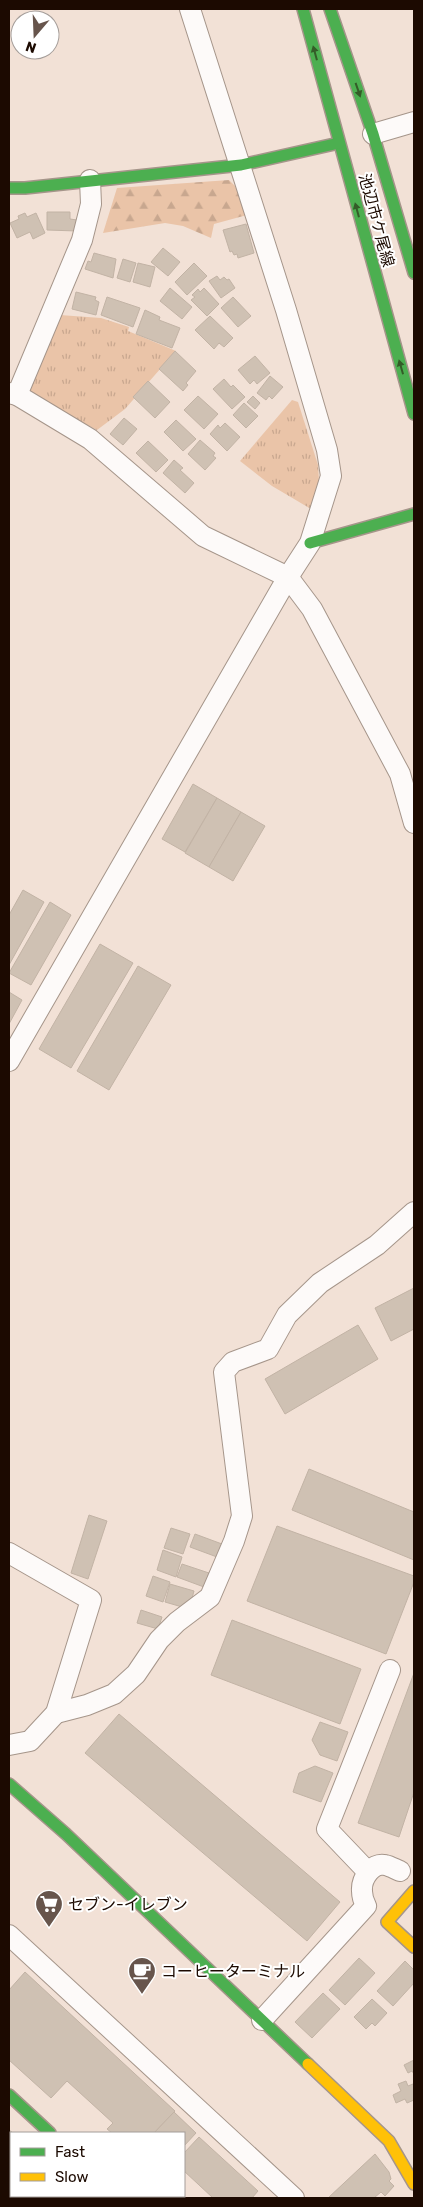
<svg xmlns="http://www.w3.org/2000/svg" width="423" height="2207" font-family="Rubik,'Noto Sans JP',sans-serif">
<defs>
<pattern id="grass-tufts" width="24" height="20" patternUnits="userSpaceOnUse" patternTransform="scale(1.25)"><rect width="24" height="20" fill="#eac4a8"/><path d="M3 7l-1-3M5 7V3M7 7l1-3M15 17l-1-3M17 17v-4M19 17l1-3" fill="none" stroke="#c8a78f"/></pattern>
<pattern id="forest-firs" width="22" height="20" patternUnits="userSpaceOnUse" patternTransform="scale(1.25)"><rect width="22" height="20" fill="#eac4a8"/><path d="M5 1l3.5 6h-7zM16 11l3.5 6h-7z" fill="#c8a78f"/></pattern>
</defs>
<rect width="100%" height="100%" fill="#f2e1d6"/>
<g fill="url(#grass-tufts)">
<path d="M 60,315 L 101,318 L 129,327 L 128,331 L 176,351 L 125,409 L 97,430 L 31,396 L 28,388 Z"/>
<path d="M 292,400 L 298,402 L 318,465 L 319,481 L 311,509 L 272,486 L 240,461 Z"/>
</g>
<path fill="url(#forest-firs)" d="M 229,180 L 235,186 L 247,215 L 214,224 L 211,238 L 183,226 L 165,223 L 103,233 L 117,188 Z"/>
<g fill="#cfc1b3" stroke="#c2b3a5">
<path d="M 47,212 L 70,212 L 70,219 L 77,220 L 77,231 L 47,230 Z"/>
<path d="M 25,213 L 27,217 L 36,213 L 45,233 L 33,239 L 30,232 L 17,238 L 10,223 L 19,219 L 18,216 Z"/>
<path d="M 246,224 L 254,253 L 238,258 L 237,254 L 234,255 L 232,251 L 230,252 L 223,230 Z"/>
<path d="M 163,248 L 180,262 L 168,276 L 151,262 Z"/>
<path d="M 94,253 L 116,259 L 113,278 L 85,269 L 88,261 L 91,262 Z"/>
<path d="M 123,259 L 136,263 L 130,282 L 117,278 Z"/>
<path d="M 138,263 L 155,267 L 150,287 L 133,282 Z"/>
<path d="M 194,263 L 207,276 L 187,295 L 175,282 Z"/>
<path d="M 217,276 L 220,280 L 224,277 L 227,280 L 229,279 L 235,288 L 221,298 L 209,281 Z"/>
<path d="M 170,288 L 192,307 L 182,319 L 160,301 Z"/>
<path d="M 204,288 L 219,304 L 207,316 L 191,300 L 195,297 L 192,295 L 198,289 L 200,292 Z"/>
<path d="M 76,292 L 96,297 L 95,300 L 99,302 L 96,315 L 72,309 Z"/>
<path d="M 107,297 L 140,308 L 133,327 L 101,315 Z"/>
<path d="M 233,297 L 251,316 L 238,327 L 221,308 Z"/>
<path d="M 145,310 L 160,317 L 159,320 L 180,328 L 172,348 L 136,334 Z"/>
<path d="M 210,316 L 233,338 L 224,347 L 219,343 L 214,349 L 195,330 Z"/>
<path d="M 175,351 L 196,371 L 186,383 L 188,385 L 183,391 L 159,369 Z"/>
<path d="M 255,356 L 270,373 L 257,384 L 254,380 L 250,384 L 238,370 Z"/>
<path d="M 270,376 L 283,387 L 272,399 L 269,396 L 266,400 L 257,393 Z"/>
<path d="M 224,379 L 231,387 L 233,385 L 245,397 L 232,409 L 213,389 Z"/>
<path d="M 148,381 L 170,402 L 155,418 L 133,397 Z"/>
<path d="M 198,396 L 218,414 L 204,429 L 184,410 Z"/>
<path d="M 253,396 L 260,403 L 255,409 L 247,402 Z"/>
<path d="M 244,403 L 258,416 L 246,428 L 233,415 Z"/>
<path d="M 124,418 L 137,429 L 123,445 L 110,434 Z"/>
<path d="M 176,420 L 196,439 L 183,451 L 164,432 Z"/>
<path d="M 225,423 L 240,437 L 227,451 L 210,434 L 218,425 L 220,428 Z"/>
<path d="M 200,440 L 215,453 L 213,456 L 216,458 L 205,470 L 188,454 Z"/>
<path d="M 148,441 L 168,460 L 156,472 L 136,453 Z"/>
<path d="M 174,460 L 183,468 L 180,470 L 194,483 L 185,493 L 163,473 Z"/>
<path d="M 193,784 L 217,798 L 185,852 L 162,839 Z"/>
<path d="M 217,798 L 241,812 L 209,867 L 185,853 Z"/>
<path d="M 241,812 L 265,826 L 233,881 L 209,867 Z"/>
<path d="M 23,890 L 44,902 L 9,965 L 9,915 Z"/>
<path d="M 50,902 L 71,915 L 31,985 L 9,973 Z"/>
<path d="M 100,944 L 133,963 L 71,1068 L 39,1049 Z"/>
<path d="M 138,966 L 171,985 L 109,1090 L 77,1071 Z"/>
<path d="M 9,992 L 22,1000 L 9,1024 Z"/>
<path d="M 414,1288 L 414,1329 L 391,1341 L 375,1308 Z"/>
<path d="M 358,1325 L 378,1359 L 285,1414 L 265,1379 Z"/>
<path d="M 309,1469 L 414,1512 L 414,1560 L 292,1510 Z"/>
<path d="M 89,1515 L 107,1521 L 88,1579 L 71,1573 Z"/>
<path d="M 277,1526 L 414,1576 L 414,1582 L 386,1654 L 247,1601 Z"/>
<path d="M 171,1528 L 190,1534 L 183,1554 L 164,1548 Z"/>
<path d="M 195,1534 L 222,1544 L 217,1557 L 190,1547 Z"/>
<path d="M 163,1550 L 182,1557 L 176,1577 L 157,1570 Z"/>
<path d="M 182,1564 L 209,1573 L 204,1587 L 177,1577 Z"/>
<path d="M 153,1576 L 170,1582 L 163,1602 L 146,1596 Z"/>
<path d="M 170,1584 L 194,1591 L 189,1609 L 165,1602 Z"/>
<path d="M 141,1610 L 162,1617 L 158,1629 L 137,1623 Z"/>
<path d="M 232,1620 L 361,1669 L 340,1724 L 211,1675 Z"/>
<path d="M 414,1673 L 414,1792 L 399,1837 L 358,1823 Z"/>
<path d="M 119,1714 L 340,1902 L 307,1941 L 85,1753 Z"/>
<path d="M 320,1722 L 348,1732 L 337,1761 L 320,1755 L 312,1740 Z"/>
<path d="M 315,1766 L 333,1773 L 321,1802 L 293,1792 L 299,1773 Z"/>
<path d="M 359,1958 L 375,1973 L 345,2005 L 329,1990 Z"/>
<path d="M 405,1961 L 414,1970 L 414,1983 L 393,2006 L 377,1991 Z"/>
<path d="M 25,1972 L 175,2111 L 154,2133 L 112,2133 L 107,2129 L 113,2123 L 67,2081 L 51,2098 L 9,2060 L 9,1990 Z"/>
<path d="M 323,1993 L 340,2009 L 312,2038 L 295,2022 Z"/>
<path d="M 372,1999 L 387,2013 L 375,2026 L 372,2023 L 366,2029 L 354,2017 Z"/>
<path d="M 414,2060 L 414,2074 L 412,2071 L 408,2073 L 404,2065 Z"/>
<path d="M 406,2081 L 408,2086 L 413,2084 L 414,2086 L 414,2100 L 407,2103 L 405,2099 L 396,2103 L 393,2095 L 401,2091 L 398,2084 Z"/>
<path d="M 174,2112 L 196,2133 L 184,2146 L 184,2133 L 154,2133 Z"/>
<path d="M 9,2130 L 13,2133 L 11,2133 L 11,2196 L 77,2196 L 80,2198 L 9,2198 Z"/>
<path d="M 199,2137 L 258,2191 L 252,2198 L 213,2198 L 184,2171 L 184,2153 Z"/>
<path d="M 375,2154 L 389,2172 L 391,2179 L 389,2181 L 394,2186 L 385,2196 L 381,2192 L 374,2198 L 328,2198 Z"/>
</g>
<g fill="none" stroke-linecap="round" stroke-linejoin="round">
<defs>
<g id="street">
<path d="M 373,134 L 414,122"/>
<path d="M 9,393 L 17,395 L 90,439 L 203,536 L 288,577 L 312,609 L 400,774 L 414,823"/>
<path d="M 17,395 L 82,240 L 91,204 L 90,180"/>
<path d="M 9,1061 L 288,577 L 310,543 L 331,476 L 327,450 L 286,310 L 190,9"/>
<path d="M 9,1553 L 91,1600 L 56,1713 L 30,1741 L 9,1745"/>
<path d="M 56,1713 L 87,1705 L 114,1694 L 136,1674 L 159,1640 L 177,1622 L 210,1597 L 234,1541 L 242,1516 L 224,1372 L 233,1362 L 268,1349 L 287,1315 L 320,1283 L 377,1245 L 414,1212"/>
<path d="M 368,1872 L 327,1829 L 390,1670"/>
<path d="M 9,1935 L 294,2198"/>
<path d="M 262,2020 L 366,1906 C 364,1902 362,1896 362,1891 C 361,1879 372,1862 385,1865 C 390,1866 395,1869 400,1871"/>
</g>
<g id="fast">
<path d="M 303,9 L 414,414"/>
<path d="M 330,9 L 373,134 L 414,273"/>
<path d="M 9,188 L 25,188 L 241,165 L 339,143"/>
<path d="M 310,543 L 414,514"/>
<path d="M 9,1784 L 66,1834 L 308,2064"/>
<path d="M 9,2095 L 50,2133"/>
</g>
<g id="slow">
<path d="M 414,1891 L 387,1922 L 414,1947"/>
<path d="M 308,2064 L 389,2141 L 414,2184"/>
<path d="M 117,2196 L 120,2198"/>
</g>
</defs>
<use href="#street" stroke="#a5958a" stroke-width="22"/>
<use href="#fast" stroke="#a5958a" stroke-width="14"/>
<use href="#slow" stroke="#a5958a" stroke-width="14"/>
<use href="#street" stroke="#fdfaf9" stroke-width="20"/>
<use href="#fast" stroke="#4caf50" stroke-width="11"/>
<use href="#slow" stroke="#ffc107" stroke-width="11"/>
</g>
<defs><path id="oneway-solid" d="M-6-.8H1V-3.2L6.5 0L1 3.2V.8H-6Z" transform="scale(1.25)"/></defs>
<g fill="#345c28">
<use href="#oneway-solid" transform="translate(315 53) rotate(-105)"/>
<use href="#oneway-solid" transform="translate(358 90) rotate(71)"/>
<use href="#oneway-solid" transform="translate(357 210) rotate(-105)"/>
<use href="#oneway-solid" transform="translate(401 367) rotate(-106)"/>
</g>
<defs>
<symbol id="supermarket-pin" viewBox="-11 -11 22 30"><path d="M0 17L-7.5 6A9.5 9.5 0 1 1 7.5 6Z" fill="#67554c" stroke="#fff"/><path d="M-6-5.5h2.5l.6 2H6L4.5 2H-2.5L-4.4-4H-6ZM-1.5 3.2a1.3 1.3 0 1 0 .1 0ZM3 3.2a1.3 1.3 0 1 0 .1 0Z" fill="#fff"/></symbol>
<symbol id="cafe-pin" viewBox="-11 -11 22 30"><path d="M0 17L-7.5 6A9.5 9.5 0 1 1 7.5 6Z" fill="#67554c" stroke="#fff"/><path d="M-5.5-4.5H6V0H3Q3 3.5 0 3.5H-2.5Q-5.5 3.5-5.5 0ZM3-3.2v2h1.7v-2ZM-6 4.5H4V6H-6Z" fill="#fff"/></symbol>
</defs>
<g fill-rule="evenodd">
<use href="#supermarket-pin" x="33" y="1888" width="32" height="43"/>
<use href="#cafe-pin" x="126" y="1955" width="32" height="43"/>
</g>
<g text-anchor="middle" stroke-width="4" stroke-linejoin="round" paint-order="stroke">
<g font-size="16" fill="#1c0a01" stroke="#fff">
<text transform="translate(377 220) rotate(75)" y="6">池辺市ケ尾線</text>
</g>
<g font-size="16" fill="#1c0a01" stroke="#fff" text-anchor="start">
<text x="68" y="1910">セブン-イレブン</text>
<text x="161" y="1977">コーヒーターミナル</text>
</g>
</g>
<rect width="423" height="2207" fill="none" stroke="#1c0a01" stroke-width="20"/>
<rect x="10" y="2132" width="175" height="65" fill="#ffffff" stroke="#a49d99"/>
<rect x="20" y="2148" width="25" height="8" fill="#4caf50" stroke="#a49d99"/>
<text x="55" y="2157" font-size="15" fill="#1c0a01">Fast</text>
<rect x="20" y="2173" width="25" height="8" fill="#ffc107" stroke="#a49d99"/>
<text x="55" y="2182" font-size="15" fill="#1c0a01">Slow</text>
<g transform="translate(35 35) rotate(199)"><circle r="24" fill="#ffffff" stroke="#a49d99"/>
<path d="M0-4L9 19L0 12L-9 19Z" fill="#67554c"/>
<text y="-8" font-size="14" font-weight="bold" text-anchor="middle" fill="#1c0a01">N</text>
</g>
</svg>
